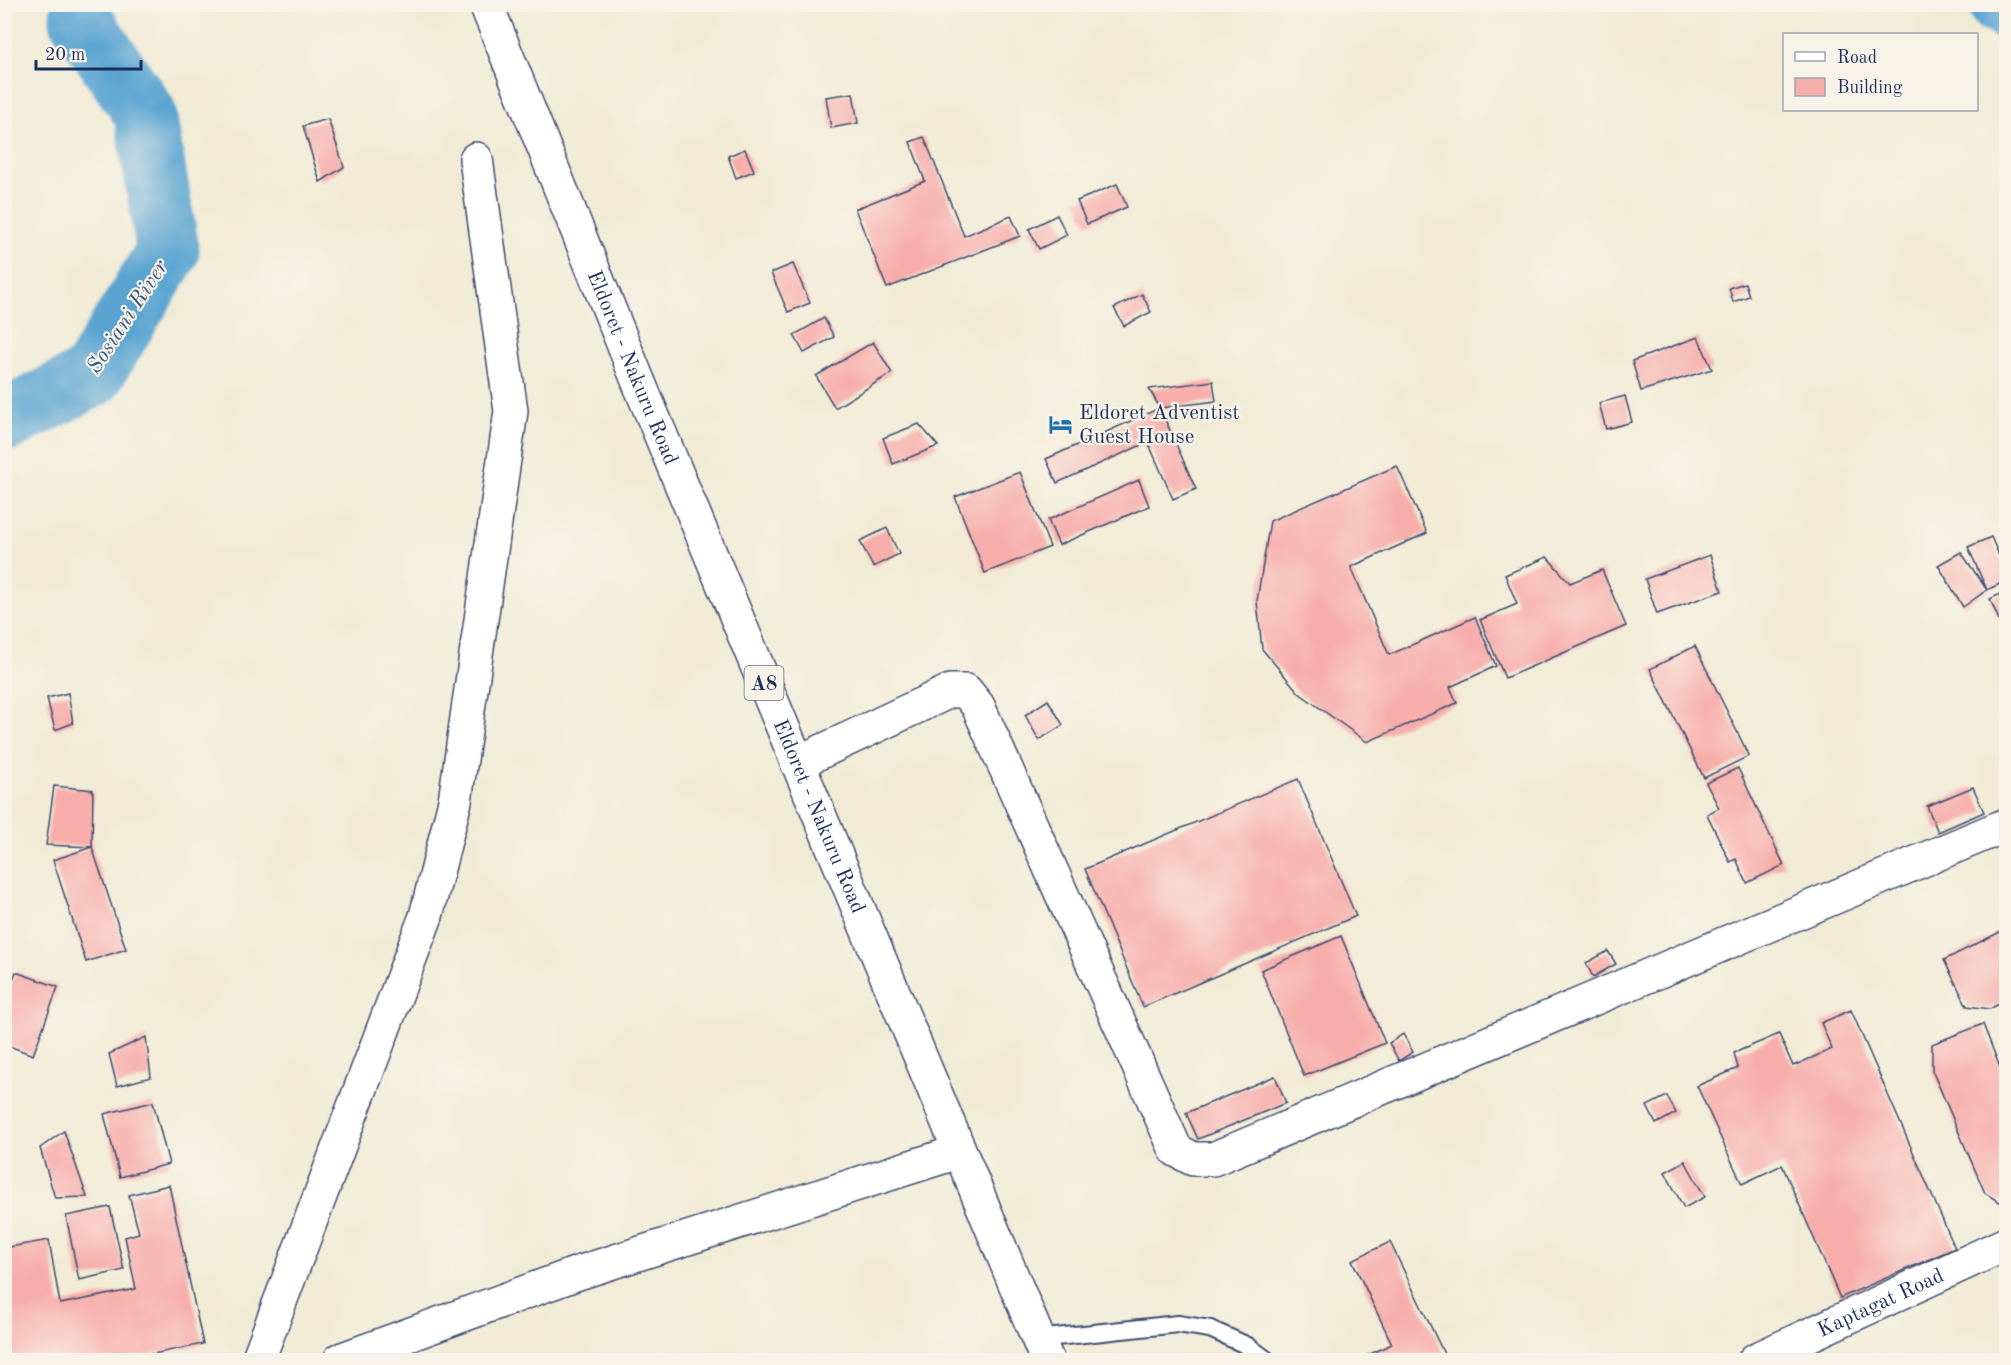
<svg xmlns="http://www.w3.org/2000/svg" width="2011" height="1365" font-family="'Old Standard TT',serif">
<rect width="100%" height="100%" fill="#f7f3e8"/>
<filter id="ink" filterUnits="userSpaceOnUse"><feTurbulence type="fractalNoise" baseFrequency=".0167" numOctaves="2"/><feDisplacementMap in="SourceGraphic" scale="12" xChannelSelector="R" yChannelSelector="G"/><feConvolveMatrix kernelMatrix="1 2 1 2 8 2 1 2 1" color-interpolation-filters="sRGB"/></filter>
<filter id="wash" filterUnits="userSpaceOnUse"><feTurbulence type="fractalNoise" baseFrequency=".008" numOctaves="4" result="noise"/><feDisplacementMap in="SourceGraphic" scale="24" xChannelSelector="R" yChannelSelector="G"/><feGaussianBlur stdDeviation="1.35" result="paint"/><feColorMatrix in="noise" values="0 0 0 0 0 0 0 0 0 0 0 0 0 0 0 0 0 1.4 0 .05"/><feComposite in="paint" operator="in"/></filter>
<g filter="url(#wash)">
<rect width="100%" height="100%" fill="#f1ebd5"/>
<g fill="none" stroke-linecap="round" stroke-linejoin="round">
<g stroke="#5aa4d2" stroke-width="63">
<path d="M 1999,4 L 2006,8"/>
<path d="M 4,421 L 91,377 L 168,251 L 145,113 L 81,20 L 82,4"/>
</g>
</g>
<g id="blocks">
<g fill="#f7aeab">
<path d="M 853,93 L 858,123 L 831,128 L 826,97 Z"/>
<path d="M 328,119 L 344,167 L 320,182 L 303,126 Z"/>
<path d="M 924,137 L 964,236 L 1011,216 L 1020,236 L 887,288 L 855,209 L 925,181 L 910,142 Z"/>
<path d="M 745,149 L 754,171 L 736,178 L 728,156 Z"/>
<path d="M 1117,184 L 1127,207 L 1087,224 L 1077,201 Z"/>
<path d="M 1057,215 L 1067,235 L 1039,249 L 1029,229 Z"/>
<path d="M 793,264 L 810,303 L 788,312 L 771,273 Z"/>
<path d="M 1745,283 L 1749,296 L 1733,302 L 1729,288 Z"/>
<path d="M 1142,294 L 1151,312 L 1124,326 L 1114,308 Z"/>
<path d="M 824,318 L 834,337 L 804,353 L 794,335 Z"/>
<path d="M 1698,337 L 1712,369 L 1641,391 L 1632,361 Z"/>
<path d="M 873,342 L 892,373 L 835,408 L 816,376 Z"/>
<path d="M 1213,381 L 1216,401 L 1160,408 L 1196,489 L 1173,499 L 1148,442 L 1057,483 L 1046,459 L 1160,408 L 1149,389 Z"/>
<path d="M 1625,396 L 1632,422 L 1606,429 L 1599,403 Z"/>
<path d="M 919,424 L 938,446 L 893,464 L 883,438 Z"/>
<path d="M 1397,466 L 1427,533 L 1351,567 L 1389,655 L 1475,617 L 1496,666 L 1450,687 L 1457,703 L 1367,742 L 1299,693 L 1262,649 L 1257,601 L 1270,521 Z"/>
<path d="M 1020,472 L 1050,547 L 985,573 L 955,497 Z"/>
<path d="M 1139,480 L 1149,506 L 1059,545 L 1048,520 Z"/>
<path d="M 887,528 L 899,554 L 873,567 L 860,541 Z"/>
<path d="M 1991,537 L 2006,571 L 2006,581 L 1987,590 L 1963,607 L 1938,565 L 1961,552 L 1987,590 L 1968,547 Z"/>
<path d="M 1710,555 L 1722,591 L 1657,614 L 1645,579 Z"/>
<path d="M 1547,557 L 1570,583 L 1602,570 L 1626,626 L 1505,678 L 1480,620 L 1517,604 L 1505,575 Z"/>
<path d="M 2006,591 L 2006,636 L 1990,599 Z"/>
<path d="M 1695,646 L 1749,756 L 1704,778 L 1650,669 Z"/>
<path d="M 68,693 L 73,723 L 55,730 L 47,698 Z"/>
<path d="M 1048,700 L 1063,725 L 1039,740 L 1025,715 Z"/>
<path d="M 1738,768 L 1784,865 L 1747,883 L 1736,859 L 1730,862 L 1707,814 L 1719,808 L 1706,783 Z"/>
<path d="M 1298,779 L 1356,916 L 1143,1007 L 1085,869 Z"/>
<path d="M 54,786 L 93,790 L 92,847 L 46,845 Z"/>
<path d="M 1973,787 L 1984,812 L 1938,832 L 1927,806 Z"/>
<path d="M 92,847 L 126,949 L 86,962 L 53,860 Z"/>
<path d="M 2006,929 L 2006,1000 L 1990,1009 L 1967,1006 L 1944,960 Z"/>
<path d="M 1341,936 L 1385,1043 L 1304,1076 L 1261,970 Z"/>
<path d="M 1608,951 L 1616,964 L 1593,977 L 1586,963 Z"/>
<path d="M 16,972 L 58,987 L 33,1055 L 4,1044 L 4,1001 Z"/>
<path d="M 1851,1010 L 1955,1248 L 1840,1298 L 1782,1165 L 1742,1184 L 1697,1086 L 1738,1068 L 1734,1053 L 1779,1034 L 1793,1066 L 1832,1049 L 1821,1023 Z"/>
<path d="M 1983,1024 L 2006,1083 L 2006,1199 L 1999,1202 L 1985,1193 L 1932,1070 L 1932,1044 Z"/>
<path d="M 1403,1034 L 1413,1052 L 1399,1061 L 1389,1043 Z"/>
<path d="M 146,1037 L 151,1077 L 117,1086 L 109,1054 Z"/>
<path d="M 1275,1076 L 1286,1103 L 1198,1139 L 1186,1113 Z"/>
<path d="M 1667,1096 L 1676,1113 L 1656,1124 L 1647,1106 Z"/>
<path d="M 153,1102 L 169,1164 L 120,1177 L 104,1114 Z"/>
<path d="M 64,1131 L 87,1197 L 55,1198 L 40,1148 Z"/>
<path d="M 1685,1161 L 1705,1197 L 1684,1208 L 1665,1172 Z"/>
<path d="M 169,1185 L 203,1344 L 123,1360 L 4,1360 L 4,1248 L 49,1240 L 60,1304 L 136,1289 L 125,1237 L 139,1233 L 129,1195 Z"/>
<path d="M 110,1207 L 124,1270 L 79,1280 L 66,1216 Z"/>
<path d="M 1390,1242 L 1447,1360 L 1357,1360 L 1392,1344 L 1352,1260 Z"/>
</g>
</g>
</g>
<g filter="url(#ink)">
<use href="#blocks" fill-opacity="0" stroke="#3b4b70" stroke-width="1.5"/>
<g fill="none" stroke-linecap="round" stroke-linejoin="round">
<defs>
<path id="service" d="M 1037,1339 L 1178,1324 L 1210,1329 L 1248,1346 L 1267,1360"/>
<g id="minor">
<path d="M 797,763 L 950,691 L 966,691 L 978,706 L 1176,1150 L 1193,1159 L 1213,1159 L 2006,825"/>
<path d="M 258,1360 L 426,916 L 455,801 L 511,411 L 476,159"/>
<path d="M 340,1360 L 578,1273 L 958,1152"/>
<path id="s1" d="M 1755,1360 L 2006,1244"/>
</g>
<g id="trunk">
<path id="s2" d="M 486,4 L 639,383 L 1047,1360"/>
</g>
</defs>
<use href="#service" stroke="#3b4b70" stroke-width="20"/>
<use href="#minor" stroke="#3b4b70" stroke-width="36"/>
<use href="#trunk" stroke="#3b4b70" stroke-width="36"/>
<use href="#service" stroke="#fff" stroke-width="16"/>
<use href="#minor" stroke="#fff" stroke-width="33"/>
<use href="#trunk" stroke="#fff" stroke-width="33"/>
</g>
</g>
<defs>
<symbol id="hotel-bare" viewBox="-9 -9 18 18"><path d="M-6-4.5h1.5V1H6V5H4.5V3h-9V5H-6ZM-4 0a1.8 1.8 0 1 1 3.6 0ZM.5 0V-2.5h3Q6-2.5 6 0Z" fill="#1f6fb2" stroke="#f7f3e8" stroke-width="2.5" paint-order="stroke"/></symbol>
</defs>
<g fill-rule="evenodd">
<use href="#hotel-bare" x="1044" y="408" width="33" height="33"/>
</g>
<g text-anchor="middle" stroke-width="4.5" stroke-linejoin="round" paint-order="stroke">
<rect fill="#f7f3e8" stroke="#5d6a87" stroke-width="1.5" x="744.5" y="666" width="39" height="34" rx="4.5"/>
<g font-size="20" font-weight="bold" fill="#1b2f5e">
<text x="764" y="690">A8</text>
</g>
<g font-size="21" fill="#1b2f5e" stroke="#f7f3e8">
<text dy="7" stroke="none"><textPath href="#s2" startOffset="392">Eldoret - Nakuru Road</textPath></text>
<text dy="7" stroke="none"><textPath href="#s2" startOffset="878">Eldoret - Nakuru Road</textPath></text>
<text dy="7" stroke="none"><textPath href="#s1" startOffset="138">Kaptagat Road</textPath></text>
</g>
<g font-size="21" fill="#1b2f5e" stroke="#f7f3e8" text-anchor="start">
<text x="1079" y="419">Eldoret Adventist<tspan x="1079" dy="24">Guest House</tspan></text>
</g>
<g font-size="22" font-style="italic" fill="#315887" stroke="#f7f3e8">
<text transform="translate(126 316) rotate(-57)" y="8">Sosiani River</text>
</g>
</g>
<rect width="2011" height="1365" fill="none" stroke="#f7f3e8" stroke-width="24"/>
<rect x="1783" y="33" width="195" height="78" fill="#f7f3e8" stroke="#9fa5b1" stroke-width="1.5"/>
<rect x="1795" y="52" width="30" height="9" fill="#ffffff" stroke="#9fa5b1" stroke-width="1.5"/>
<text x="1837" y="63" font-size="18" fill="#1b2f5e">Road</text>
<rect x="1795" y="78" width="30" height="18" fill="#f7aeab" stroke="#9fa5b1" stroke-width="1.5"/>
<text x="1837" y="93" font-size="18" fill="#1b2f5e">Building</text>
<path d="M36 60v9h105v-9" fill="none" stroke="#1b2f5e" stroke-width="3"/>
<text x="45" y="60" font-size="18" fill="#1b2f5e" stroke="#f7f3e8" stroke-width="4.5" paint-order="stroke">20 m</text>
</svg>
